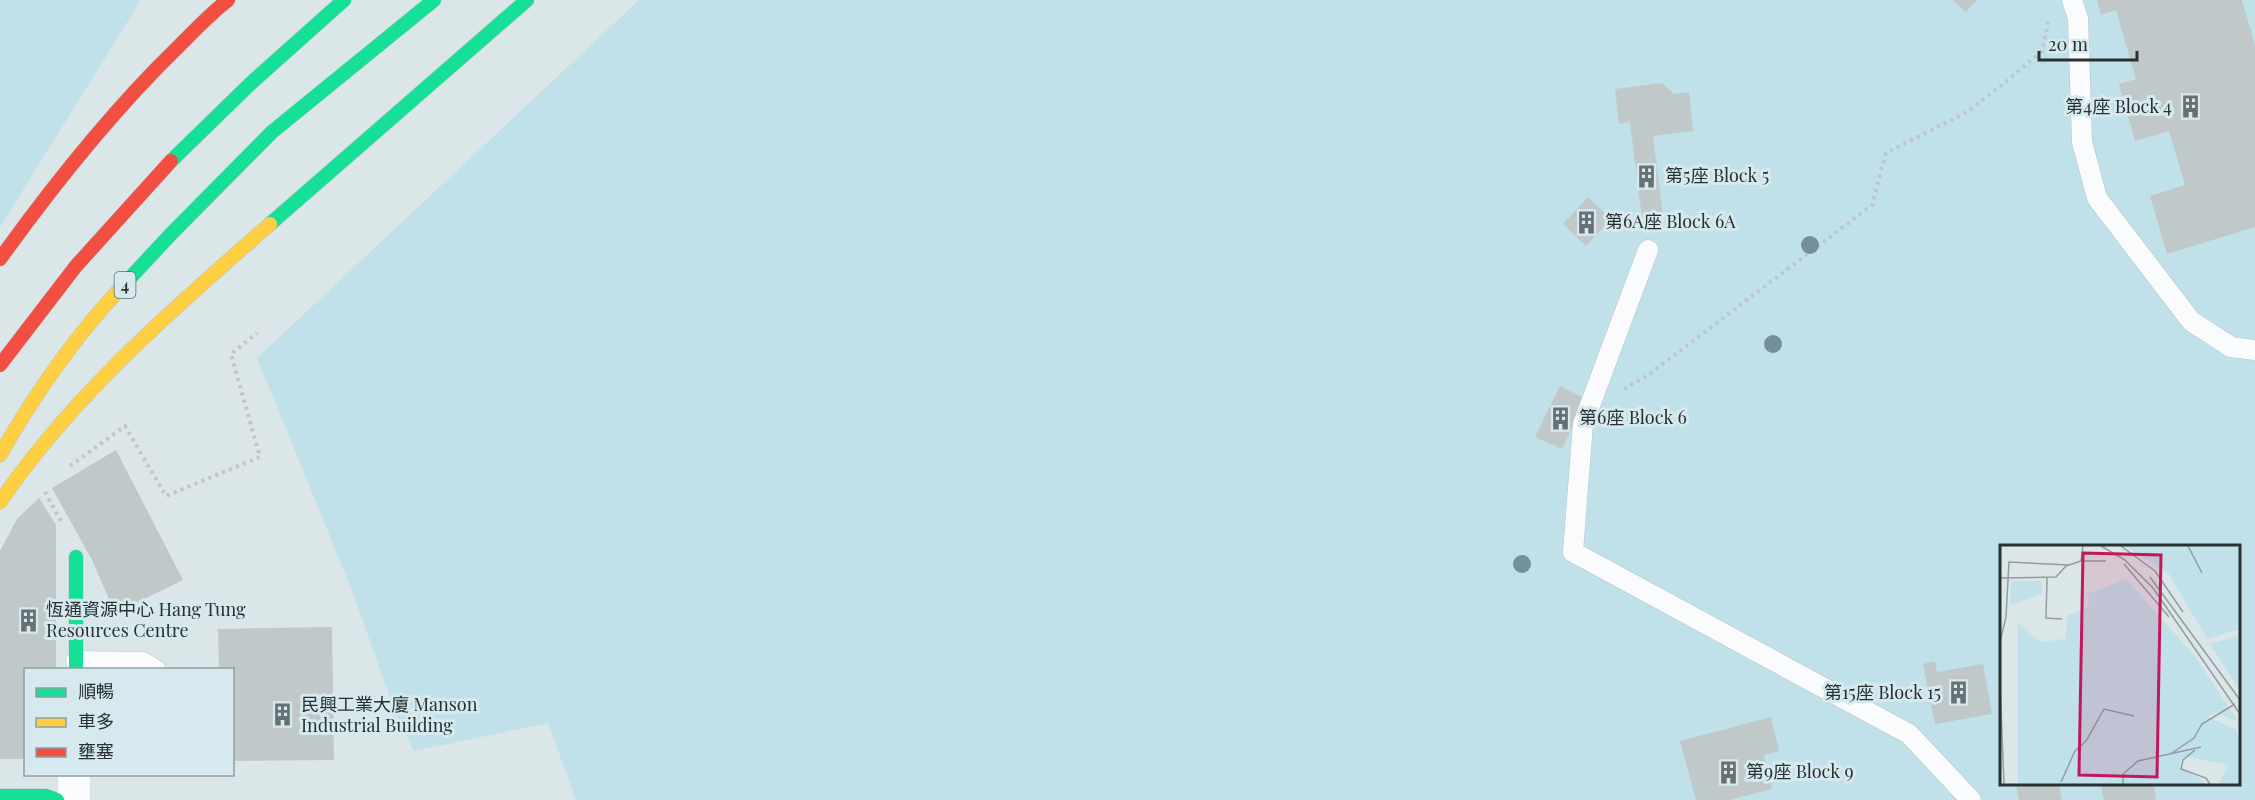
<svg xmlns="http://www.w3.org/2000/svg" width="2255" height="800" font-family="'Playfair Display','Noto Sans TC',serif">
<rect width="100%" height="100%" fill="#dbe6e8"/>
<g fill="#c0e1e9" fill-rule="evenodd">
<path d="M 0,0 L 141,0 L 0,227 Z"/>
<path d="M 639,0 L 2255,0 L 2255,800 L 576,800 L 548,723 L 414,751 L 397,717 L 351,588 L 257,358 ZM 2002,546 L 2238,546 L 2238,784 L 2002,784 Z"/>
</g>
<g fill="#c0c8ca">
<path d="M 1953,0 L 1977,0 L 1966,12 Z"/>
<path d="M 2097,0 L 2242,0 L 2255,45 L 2255,227 L 2167,254 L 2150,196 L 2185,185 L 2169,131 L 2135,141 L 2119,84 L 2136,79 L 2116,10 L 2101,15 Z"/>
<path d="M 1662,83 L 1674,94 L 1689,92 L 1693,131 L 1653,136 L 1663,215 L 1642,218 L 1630,122 L 1619,124 L 1615,89 Z"/>
<path d="M 1588,197 L 1611,219 L 1586,246 L 1563,224 Z"/>
<path d="M 1560,386 L 1586,399 L 1562,449 L 1535,437 Z"/>
<path d="M 116,450 L 183,580 L 115,613 L 92,560 L 52,488 Z"/>
<path d="M 39,498 L 56,525 L 56,670 L 26,670 L 26,759 L 0,759 L 0,551 L 17,519 Z"/>
<path d="M 332,627 L 334,760 L 232,761 L 232,670 L 219,670 L 218,629 Z"/>
<path d="M 1935,661 L 1937,672 L 1983,664 L 1992,714 L 1935,724 L 1923,664 Z"/>
<path d="M 1771,717 L 1779,751 L 1764,755 L 1772,789 L 1729,800 L 1696,800 L 1680,741 Z"/>
<path d="M 2016,784 L 2059,784 L 2062,800 L 2019,800 Z"/>
<path d="M 2101,784 L 2154,784 L 2156,800 L 2104,800 Z"/>
</g>
<g fill="none" stroke-linecap="round" stroke-linejoin="round">
<defs>
<g id="lane">
<path d="M 2072,0 L 2078,18 L 2082,142 L 2097,198 L 2191,321 L 2231,347 L 2255,350"/>
<path d="M 1648,250 L 1583,424 L 1573,552 L 1909,734 L 1971,800"/>
<path d="M 76,661 L 143,662 L 156,670"/>
</g>
<path id="street" d="M 74,800 L 74,774"/>
<g id="fast">
<path d="M 171,161 L 250,84 L 344,0"/>
<path d="M 270,224 L 527,0"/>
<path d="M 117,292 L 171,234 L 272,132 L 434,0"/>
<path d="M 76,557 L 76,670"/>
<path d="M 0,796 L 46,796 L 57,800"/>
</g>
<g id="slow">
<path d="M 0,455 C 33,397 71,342 117,292"/>
<path d="M 0,502 C 74,394 172,310 270,224"/>
</g>
<g id="jam">
<path d="M 0,259 C 54,184 111,112 178,47 C 194,31 210,14 228,0"/>
<path d="M 0,365 L 76,266 L 171,161"/>
</g>
</defs>
<use href="#lane" stroke="#bbc4c6" stroke-width="21"/>
<use href="#street" stroke="#bbc4c6" stroke-width="34"/>
<use href="#fast" stroke="#bbc4c6" stroke-width="15"/>
<use href="#slow" stroke="#bbc4c6" stroke-width="15"/>
<use href="#jam" stroke="#bbc4c6" stroke-width="15"/>
<g stroke="#c2c5c6" stroke-width="4" stroke-dasharray="3 4.5" stroke-linecap="butt">
<path d="M 1624,389 L 1648,375 L 1872,205 L 1886,153 L 1967,112 L 2008,80 L 2042,51 L 2049,18"/>
<path d="M 70,466 L 125,426 L 166,496 L 260,457 L 231,354 L 257,333"/>
<path d="M 45,492 L 62,523"/>
</g>
<use href="#lane" stroke="#fafbfc" stroke-width="20"/>
<use href="#street" stroke="#fafbfc" stroke-width="33"/>
<use href="#fast" stroke="#16e098" stroke-width="14"/>
<use href="#slow" stroke="#ffcf43" stroke-width="14"/>
<use href="#jam" stroke="#f24e42" stroke-width="14"/>
</g>
<g fill="#749096">
<circle cx="1810" cy="245" r="9"/>
<circle cx="1773" cy="344" r="9"/>
<circle cx="1522" cy="564" r="9"/>
</g>
<defs>
<symbol id="building-bare" viewBox="-9 -9 18 18"><path d="M-4-6H4V6H1V3H-1V6H-4ZM-2.5-4.3h1.7v1.8h-1.7ZM.8-4.3h1.7v1.8H.8ZM-2.5-1h1.7V.8h-1.7ZM.8-1h1.7V.8H.8Z" fill="#677072" stroke="#d5e9ee" stroke-width="2.5" paint-order="stroke"/></symbol>
</defs>
<g fill-rule="evenodd">
<use href="#building-bare" x="2174" y="90" width="33" height="33"/>
<use href="#building-bare" x="1630" y="160" width="33" height="33"/>
<use href="#building-bare" x="1570" y="206" width="33" height="33"/>
<use href="#building-bare" x="1544" y="402" width="33" height="33"/>
<use href="#building-bare" x="12" y="604" width="33" height="33"/>
<use href="#building-bare" x="1942" y="676" width="33" height="33"/>
<use href="#building-bare" x="266" y="698" width="33" height="33"/>
<use href="#building-bare" x="1712" y="756" width="33" height="33"/>
</g>
<g text-anchor="middle" stroke-width="6" stroke-linejoin="round" paint-order="stroke">
<rect fill="#d5e9ee" stroke="#5c686a" stroke-width="1.5" x="114.5" y="272" width="21" height="26" rx="4.5"/>
<g font-size="16" font-weight="bold" fill="#283032">
<text x="125" y="291">4</text>
</g>
<g font-size="18" fill="#283032" stroke="#d5e9ee" text-anchor="start">
<text x="2172" y="113" text-anchor="end">第4座 Block 4</text>
<text x="1665" y="182">第5座 Block 5</text>
<text x="1605" y="228">第6A座 Block 6A</text>
<text x="1579" y="424">第6座 Block 6</text>
<text x="46" y="616">恆通資源中心 Hang Tung<tspan x="46" dy="21">Resources Centre</tspan></text>
<text x="1941" y="699" text-anchor="end">第15座 Block 15</text>
<text x="301" y="711">民興工業大廈 Manson<tspan x="301" dy="21">Industrial Building</tspan></text>
<text x="1746" y="778">第9座 Block 9</text>
</g>
</g>
<g transform="translate(2000 545)">
<rect width="240" height="240" fill="#dbe6e8"/>
<path d="M 125,1 L 240,1 L 240,84 L 207,94 L 169,29 ZM 126,34 L 194,110 L 239,177 L 215,167 L 208,172 L 236,185 L 240,196 L 240,239 L 219,239 L 228,220 L 191,212 L 182,213 L 179,221 L 208,239 L 18,239 L 18,78 L 40,97 L 65,94 L 68,70 L 89,62 L 87,49 ZM 11,36 L 42,36 L 42,49 L 10,60 ZM 240,90 L 240,145 L 210,99 Z" fill="#c0e1e9"/>
<path fill="none" stroke="#939d9f" stroke-width="1.5" d="M 101,1 L 125,15 L 153,43 L 240,169M 121,1 L 155,26 L 183,67M 188,1 L 202,28M 81,16 L 106,16M 124,19 L 169,72M 150,32 L 240,155M 0,33 L 56,32 L 66,21 L 81,16 L 83,1M 47,33 L 46,73 L 62,74M 0,97 L 6,72 L 9,17 L 69,20M 0,137 L 4,239M 195,205 L 183,215 L 181,224 L 206,233 L 210,239M 172,208 L 194,193 L 202,179 L 235,159M 61,237 L 75,206 L 86,196 L 104,164 L 134,171M 123,239 L 123,229 L 138,216 L 201,202"/>
<path fill="#c2185b" fill-opacity="0.15" stroke="#c2185b" stroke-width="3" d="M 83,8 L 161,10 L 157,232 L 79,230 Z"/>
<rect width="240" height="240" fill="none" stroke="#283032" stroke-width="3"/>
</g>
<rect x="24" y="668" width="210" height="108" fill="#d5e9ee" stroke="#909fa3" stroke-width="1.5"/>
<rect x="36" y="688" width="30" height="9" fill="#16e098" stroke="#909fa3" stroke-width="1.5"/>
<text x="78" y="698" font-size="18" fill="#283032">順暢</text>
<rect x="36" y="718" width="30" height="9" fill="#ffcf43" stroke="#909fa3" stroke-width="1.5"/>
<text x="78" y="728" font-size="18" fill="#283032">車多</text>
<rect x="36" y="748" width="30" height="9" fill="#f24e42" stroke="#909fa3" stroke-width="1.5"/>
<text x="78" y="758" font-size="18" fill="#283032">壅塞</text>
<path d="M2039 51v9h98v-9" fill="none" stroke="#283032" stroke-width="3"/>
<text x="2048" y="51" font-size="18" fill="#283032" stroke="#d5e9ee" stroke-width="4.5" paint-order="stroke">20 m</text>
</svg>
